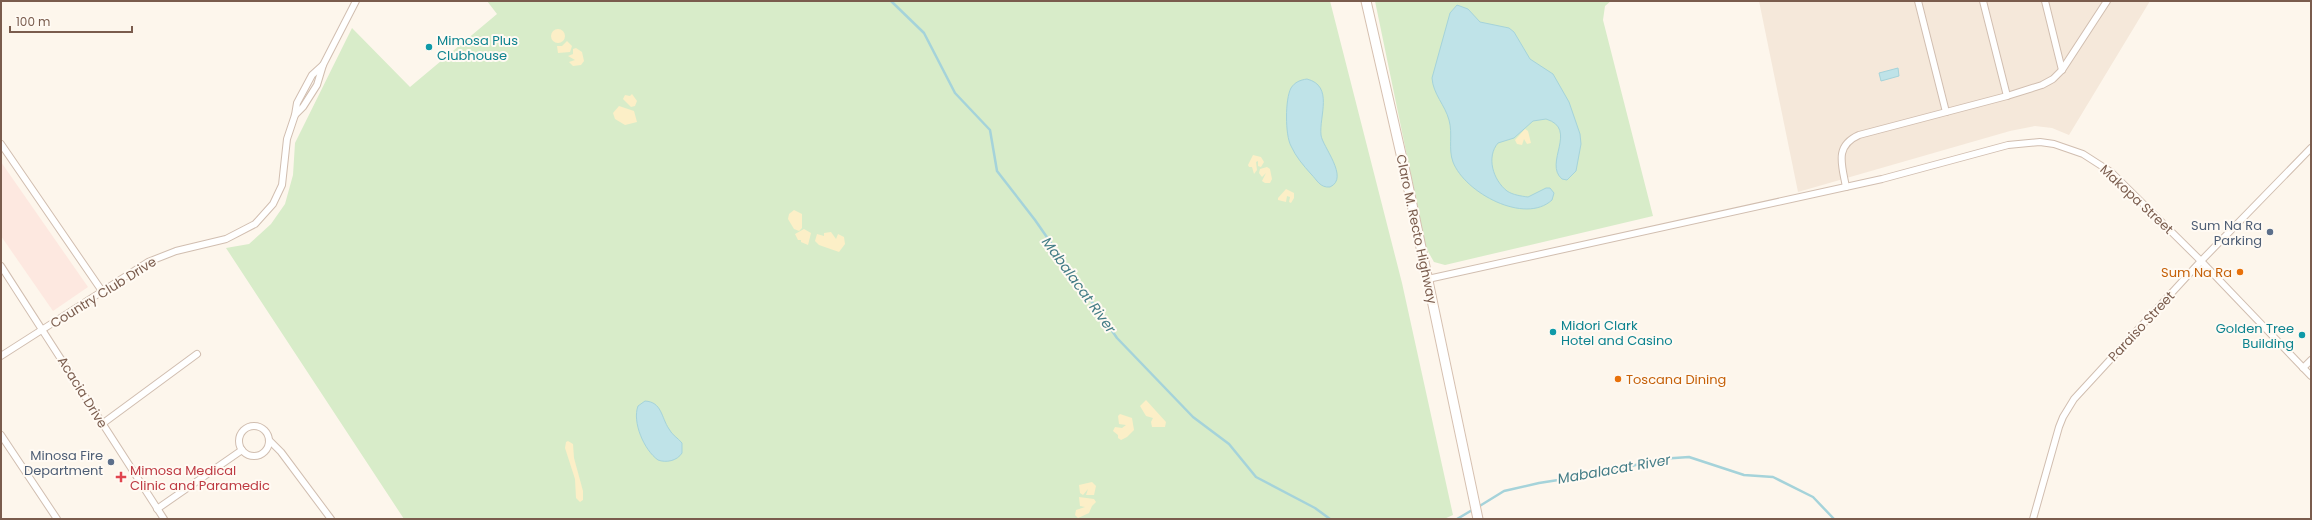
<svg xmlns="http://www.w3.org/2000/svg" width="2312" height="520" font-family="Poppins,sans-serif">
<rect width="100%" height="100%" fill="#fdf6ec"/>
<path fill="#f5e8da" d="M 1759,1 L 2150,1 L 2069,135 L 2052,128 L 2035,126 L 2010,131 L 1798,192 Z"/>
<path fill="#fde8e0" d="M 1,162 L 88,287 L 53,311 L 1,236 Z"/>
<g fill="#d8ecc9">
<path d="M 487,1 L 1330,1 L 1402,283 L 1453,515 L 1444,519 L 404,519 L 226,248 L 249,244 L 271,224 L 285,204 L 293,175 L 295,143 L 352,28 L 410,87 L 497,14 Z"/>
<path d="M 1375,1 L 1611,1 L 1605,6 L 1603,20 L 1653,216 L 1445,265 L 1434,262 L 1426,248 Z"/>
</g>
<g fill="#fcefc7">
<circle cx="558" cy="36" r="7"/>
<path d="M 567,41 L 572,46 L 570,52 L 558,53 L 557,46 L 562,46 Z"/>
<path d="M 576,48 L 582,52 L 584,61 L 581,65 L 573,66 L 569,62 L 575,60 L 568,56 L 573,54 L 573,49 Z"/>
<path d="M 632,94 L 637,101 L 635,106 L 631,107 L 623,99 L 625,95 L 630,96 Z"/>
<path d="M 619,106 L 634,111 L 637,122 L 625,125 L 615,119 L 613,113 Z"/>
<path d="M 1525,129 L 1528,131 L 1531,143 L 1527,144 L 1524,139 L 1522,145 L 1517,144 L 1515,140 Z"/>
<path d="M 1253,155 L 1261,157 L 1264,162 L 1261,167 L 1258,166 L 1258,161 L 1256,162 L 1257,170 L 1254,174 L 1252,167 L 1249,167 L 1248,165 Z"/>
<path d="M 1267,167 L 1270,169 L 1272,179 L 1270,183 L 1265,183 L 1262,181 L 1266,173 L 1262,177 L 1259,173 L 1260,169 Z"/>
<path d="M 1286,189 L 1294,193 L 1294,198 L 1291,203 L 1289,202 L 1290,197 L 1287,196 L 1286,202 L 1278,200 L 1278,198 Z"/>
<path d="M 794,210 L 802,214 L 802,228 L 799,231 L 794,229 L 788,219 L 789,214 Z"/>
<path d="M 804,229 L 811,233 L 808,245 L 801,242 L 801,240 L 798,240 L 795,234 Z"/>
<path d="M 831,232 L 836,239 L 838,234 L 844,237 L 845,244 L 839,252 L 819,245 L 815,241 L 817,234 L 824,236 L 824,233 Z"/>
<path d="M 1146,400 L 1166,422 L 1165,427 L 1152,427 L 1151,422 L 1153,418 L 1146,416 L 1140,406 Z"/>
<path d="M 1120,414 L 1132,418 L 1134,430 L 1127,437 L 1121,440 L 1118,438 L 1118,435 L 1113,431 L 1115,427 L 1122,428 L 1126,425 L 1119,424 L 1118,416 Z"/>
<path d="M 568,441 L 573,444 L 574,458 L 583,491 L 583,500 L 580,502 L 576,498 L 575,479 L 565,448 L 566,442 Z"/>
<path d="M 1092,482 L 1096,486 L 1094,495 L 1086,495 L 1088,489 L 1083,495 L 1080,493 L 1079,485 Z"/>
<path d="M 1079,497 L 1094,499 L 1096,502 L 1092,506 L 1089,513 L 1078,518 L 1075,515 L 1076,510 L 1085,507 L 1080,506 Z"/>
</g>
<g fill="#bfe3e8" stroke="#a5d3da">
<path d="M 1457,5 L 1468,9 L 1480,22 L 1509,28 L 1514,32 L 1530,59 L 1553,74 L 1569,102 L 1580,134 L 1581,144 L 1576,171 L 1567,180 L 1562,179 C 1543,163 1579,129 1546,119 L 1533,121 L 1514,138 L 1498,143 C 1486,157 1493,180 1507,191 C 1513,195 1521,196 1528,197 L 1546,188 L 1550,188 L 1554,193 L 1552,200 C 1525,225 1465,193 1453,162 C 1448,149 1453,134 1449,120 C 1445,105 1433,94 1432,78 L 1450,13 Z"/>
<path d="M 1898,68 L 1899,76 L 1881,81 L 1879,73 Z"/>
<path d="M 1307,79 C 1334,86 1319,116 1321,135 C 1322,146 1350,178 1330,187 C 1320,188 1317,180 1311,174 C 1303,165 1296,157 1291,146 C 1285,135 1285,99 1291,88 C 1295,82 1300,80 1307,79 Z"/>
<path d="M 645,401 C 662,402 661,417 669,429 C 672,435 678,438 682,443 L 682,453 C 677,461 666,463 658,460 C 644,450 632,422 638,406 Z"/>
</g>
<g fill="none" stroke-linecap="round" stroke-linejoin="round">
<g stroke="#a5d3da" stroke-width="2.5">
<path d="M 891,1 L 924,33 L 955,93 L 990,130 L 997,171 L 1035,220 L 1117,338 L 1193,417 L 1229,444 L 1256,477 L 1315,508 L 1330,519"/>
<path d="M 1478,507 L 1504,491 L 1539,483 L 1603,473 L 1660,459 L 1689,457 L 1744,475 L 1773,477 L 1813,497 L 1834,519"/>
<path d="M 1457,519 L 1474,509"/>
</g>
<defs>
<g id="street">
<path d="M 1918,1 L 1946,112"/>
<path d="M 1983,1 L 2007,96"/>
<path d="M 2045,1 L 2062,70"/>
<path d="M 295,115 L 303,107 L 317,85 L 323,65 L 356,1"/>
<path d="M 1,144 L 102,291"/>
<path d="M 1846,187 C 1842,165 1834,146 1859,135 L 2007,96 L 2042,85 L 2053,79 L 2062,70 L 2107,1"/>
<path d="M 1,266 L 164,519"/>
<path d="M 1428,279 L 1882,179 L 2008,145 L 2040,142 L 2054,144 L 2083,154 L 2111,172 L 2201,261 L 2311,376"/>
<path d="M 1,356 L 148,262 L 176,251 L 226,239 L 255,224 L 273,204 L 282,185 L 287,139 L 295,115 L 297,103 L 312,75 L 323,65"/>
<path d="M 2303,368 L 2311,360"/>
<path d="M 102,424 L 197,354"/>
<circle cx="254" cy="441" r="15"/>
<path d="M 1,435 L 57,519"/>
<path d="M 269,440 L 281,452 L 331,519"/>
<path d="M 157,509 L 242,450"/>
<path d="M 2033,519 L 2059,427 L 2063,417 L 2074,399 L 2201,261 L 2311,148"/>
</g>
<path id="secondary" d="M 1366,1 L 1406,176 L 1478,519"/>
</defs>
<use href="#street" stroke="#d1beb0" stroke-width="8"/>
<use href="#secondary" stroke="#d6c0b0" stroke-width="11"/>
<use href="#street" stroke="#fff" stroke-width="6"/>
<use href="#secondary" stroke="#fff" stroke-width="9"/>
</g>
<g fill="#0f9aa8" stroke="#fffaf3" stroke-width="1.5">
<circle cx="429" cy="47" r="4"/>
<circle cx="1553" cy="332" r="4"/>
<circle cx="2302" cy="335" r="4"/>
</g>
<g fill="#5c6f8a" stroke="#fffaf3" stroke-width="1.5">
<circle cx="2270" cy="232" r="4"/>
<circle cx="111" cy="462" r="4"/>
</g>
<g fill="#e8710a" stroke="#fffaf3" stroke-width="1.5">
<circle cx="2240" cy="272" r="4"/>
<circle cx="1618" cy="379" r="4"/>
</g>
<path fill="#e0444e" stroke="#fffaf3" stroke-width="1.5" d="M119 471h4v4h4v4h-4v4h-4v-4h-4v-4h4z"/>
<g text-anchor="middle" stroke-width="4" stroke-linejoin="round" paint-order="stroke">
<g font-size="13" fill="#0d838f" stroke="#fffaf3" text-anchor="start">
<text x="437" y="45">Mimosa Plus<tspan x="437" dy="15">Clubhouse</tspan></text>
<text x="1561" y="330">Midori Clark<tspan x="1561" dy="15">Hotel and Casino</tspan></text>
<text x="2294" y="333" text-anchor="end">Golden Tree<tspan x="2294" dy="15">Building</tspan></text>
</g>
<g font-size="13" fill="#7a5c4d" stroke="#fffaf3">
<text transform="translate(2137 199) rotate(43)" y="5">Makopa Street</text>
<text transform="translate(1417 229) rotate(78)" y="5">Claro M. Recto Highway</text>
<text transform="translate(103 292) rotate(-32)" y="5">Country Club Drive</text>
<text transform="translate(2141 326) rotate(-47)" y="5">Paraiso Street</text>
<text transform="translate(83 392) rotate(58)" y="5">Acacia Drive</text>
</g>
<g font-size="13" fill="#4e5e75" stroke="#fffaf3" text-anchor="end">
<text x="2262" y="230">Sum Na Ra<tspan x="2262" dy="15">Parking</tspan></text>
<text x="103" y="460">Minosa Fire<tspan x="103" dy="15">Department</tspan></text>
</g>
<g font-size="13" fill="#c56008" stroke="#fffaf3" text-anchor="end">
<text x="2232" y="277">Sum Na Ra</text>
<text x="1626" y="384" text-anchor="start">Toscana Dining</text>
</g>
<g font-size="13" fill="#be3a42" stroke="#fffaf3" text-anchor="start">
<text x="130" y="475">Mimosa Medical<tspan x="130" dy="15">Clinic and Paramedic</tspan></text>
</g>
<g font-size="14" font-style="italic" fill="#437c86" stroke="#fffaf3">
<text transform="translate(1079 285) rotate(54)" y="5">Mabalacat River</text>
<text transform="translate(1614 469) rotate(-10)" y="5">Mabalacat River</text>
</g>
</g>
<rect width="2312" height="520" fill="none" stroke="#7a5c4d" stroke-width="4"/>
<path d="M10 26v6h122v-6" fill="none" stroke="#7a5c4d" stroke-width="2"/>
<text x="16" y="26" font-size="12" fill="#7a5c4d" stroke="#fffaf3" stroke-width="3" paint-order="stroke">100 m</text>
</svg>
